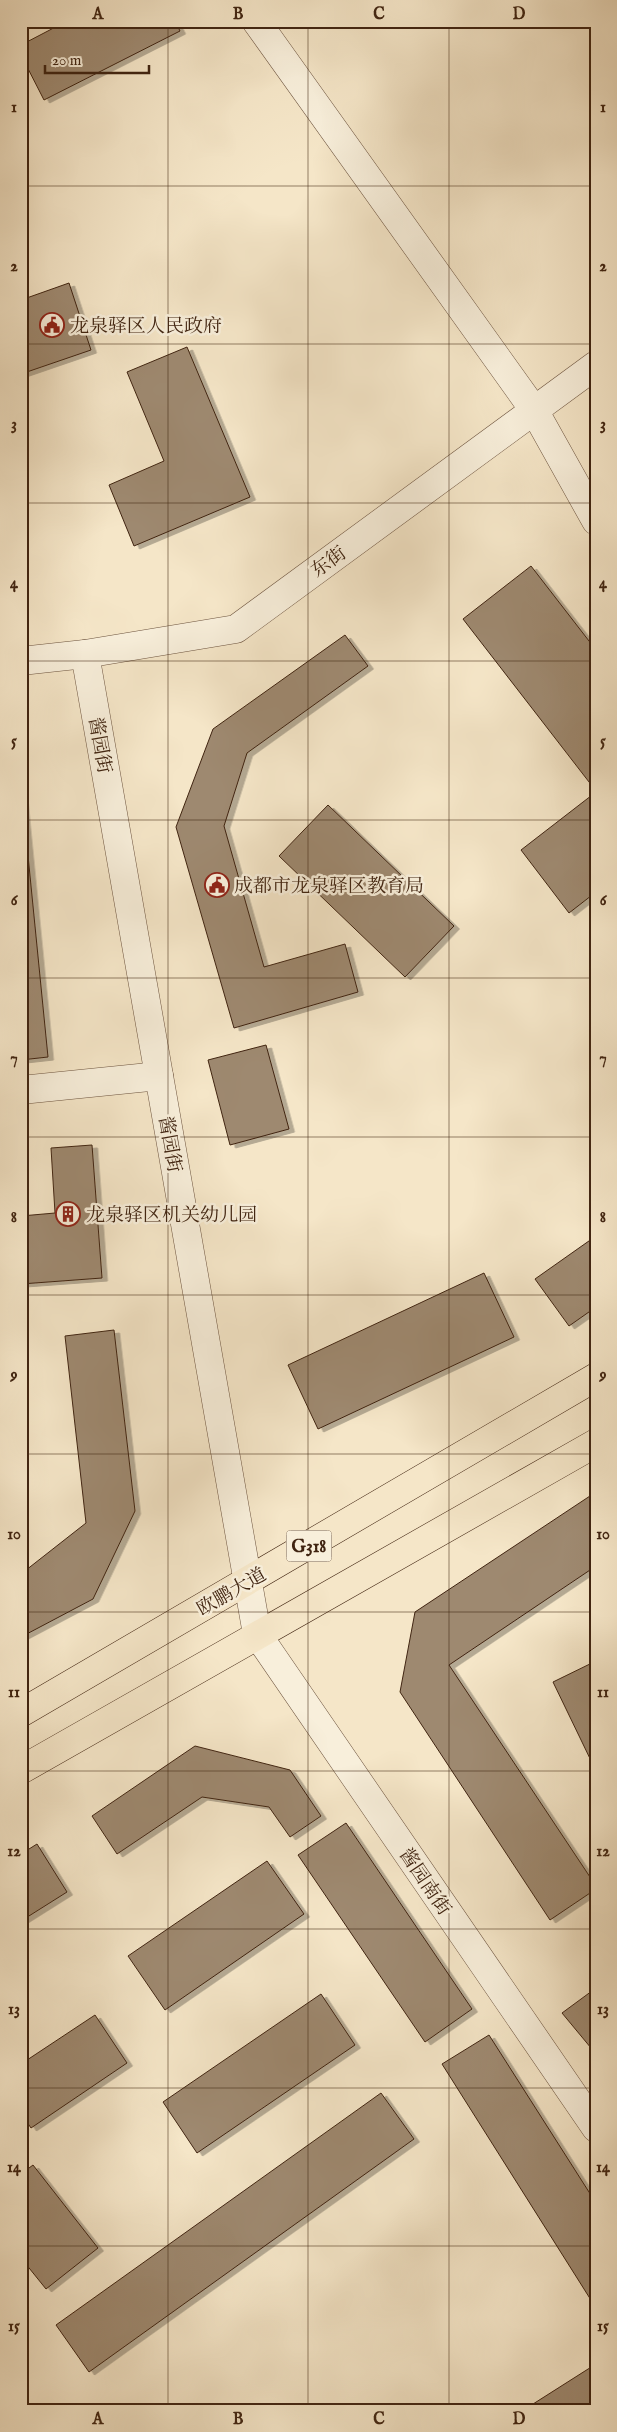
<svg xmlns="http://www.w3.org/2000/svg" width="617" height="2432" font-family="'IM FELL English','Noto Serif SC',serif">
<defs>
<filter id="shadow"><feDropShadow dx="5.5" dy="3" stdDeviation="0" flood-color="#0004"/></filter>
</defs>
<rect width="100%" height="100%" fill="#f5e6c8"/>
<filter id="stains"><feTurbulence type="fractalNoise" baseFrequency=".004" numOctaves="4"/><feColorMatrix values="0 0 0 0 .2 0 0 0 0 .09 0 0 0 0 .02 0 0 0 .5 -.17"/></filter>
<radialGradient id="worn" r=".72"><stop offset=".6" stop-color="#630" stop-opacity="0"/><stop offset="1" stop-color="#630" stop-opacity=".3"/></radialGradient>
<g fill="#9e8970" stroke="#402411" filter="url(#shadow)">
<path d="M 67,21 L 175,21 L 180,31 L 44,100 L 21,55 L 21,45 Z"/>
<path d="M 69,283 L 91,350 L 21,374 L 21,300 Z"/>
<path d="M 187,347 L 250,497 L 134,546 L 109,485 L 164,461 L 127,372 Z"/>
<path d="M 531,566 L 596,650 L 596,791 L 463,619 Z"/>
<path d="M 345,635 L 368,666 L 247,753 L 224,826 L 264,967 L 345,944 L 358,992 L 234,1028 L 176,827 L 213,729 Z"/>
<path d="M 21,785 L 48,1057 L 21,1060 Z"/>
<path d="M 596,792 L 596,892 L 569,913 L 521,850 Z"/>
<path d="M 328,805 L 454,926 L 405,977 L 279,856 Z"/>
<path d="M 266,1045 L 289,1129 L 230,1145 L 208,1060 Z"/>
<path d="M 92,1145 L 102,1278 L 21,1284 L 21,1216 L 55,1213 L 51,1148 Z"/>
<path d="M 596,1236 L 596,1307 L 569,1326 L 535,1279 Z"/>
<path d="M 484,1273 L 514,1337 L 318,1429 L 288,1365 Z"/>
<path d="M 114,1330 L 135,1511 L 93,1599 L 21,1637 L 21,1574 L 86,1523 L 65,1336 Z"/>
<path d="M 596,1492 L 596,1566 L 449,1665 L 596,1886 L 596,1889 L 550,1920 L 400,1692 L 415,1612 Z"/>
<path d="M 596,1661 L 596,1771 L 553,1682 Z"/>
<path d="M 195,1746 L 290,1770 L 321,1816 L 290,1837 L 269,1807 L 202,1797 L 117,1854 L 92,1816 Z"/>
<path d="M 346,1823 L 472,2009 L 425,2042 L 298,1855 Z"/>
<path d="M 37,1844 L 67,1892 L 21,1921 L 21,1854 Z"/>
<path d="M 267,1861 L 304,1914 L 165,2010 L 128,1956 Z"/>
<path d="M 596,1988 L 596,2054 L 562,2013 Z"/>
<path d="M 321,1994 L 355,2045 L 197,2153 L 163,2102 Z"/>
<path d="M 95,2015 L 127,2063 L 31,2128 L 21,2113 L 21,2064 Z"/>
<path d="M 489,2035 L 596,2203 L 596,2308 L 442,2064 Z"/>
<path d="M 381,2093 L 414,2139 L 89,2372 L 56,2325 Z"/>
<path d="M 33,2165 L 98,2248 L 46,2289 L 21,2258 L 21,2174 Z"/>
<path d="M 596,2364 L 596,2411 L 522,2411 Z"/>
</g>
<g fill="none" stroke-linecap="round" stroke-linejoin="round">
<defs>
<g id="minor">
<path d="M 256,21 L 534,410 L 596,521"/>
<path d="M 85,654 L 257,1634 L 596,2128"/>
<path d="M 21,661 L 85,654 L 236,629 L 596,365"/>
<path d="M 21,1090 L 159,1076"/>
</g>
<g id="highway">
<path d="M 21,1713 L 596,1377"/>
<path d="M 21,1770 L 596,1443"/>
</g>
</defs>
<use href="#minor" stroke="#6d543f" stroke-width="29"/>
<use href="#highway" stroke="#402411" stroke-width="29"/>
<use href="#minor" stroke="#f8efdb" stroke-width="28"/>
<use href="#highway" stroke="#f5e6c8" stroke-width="28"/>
</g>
<path fill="none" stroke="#402411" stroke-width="1" stroke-opacity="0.55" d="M 168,21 L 168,2411M 308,21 L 308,2411M 449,21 L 449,2411M 21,186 L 596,186M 21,344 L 596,344M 21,503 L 596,503M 21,661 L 596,661M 21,820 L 596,820M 21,978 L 596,978M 21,1137 L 596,1137M 21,1295 L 596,1295M 21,1454 L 596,1454M 21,1612 L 596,1612M 21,1771 L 596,1771M 21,1929 L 596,1929M 21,2088 L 596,2088M 21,2246 L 596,2246"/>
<defs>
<symbol id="civic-ring" viewBox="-11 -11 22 22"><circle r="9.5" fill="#f8efdb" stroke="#8f2418" stroke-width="1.5"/><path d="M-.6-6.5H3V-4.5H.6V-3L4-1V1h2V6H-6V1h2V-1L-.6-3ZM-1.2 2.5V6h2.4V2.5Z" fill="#8f2418"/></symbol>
<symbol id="building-ring" viewBox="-11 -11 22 22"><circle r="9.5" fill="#f8efdb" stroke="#8f2418" stroke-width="1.5"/><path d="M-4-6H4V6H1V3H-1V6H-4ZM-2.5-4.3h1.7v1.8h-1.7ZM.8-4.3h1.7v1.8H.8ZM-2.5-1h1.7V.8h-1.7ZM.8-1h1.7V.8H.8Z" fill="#8f2418"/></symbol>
</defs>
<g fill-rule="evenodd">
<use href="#civic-ring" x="38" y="311" width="28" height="28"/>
<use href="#civic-ring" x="203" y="871" width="28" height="28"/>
<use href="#building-ring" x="54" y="1200" width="28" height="28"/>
</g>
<g text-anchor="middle" stroke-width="5" stroke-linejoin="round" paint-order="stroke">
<rect fill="#f8efdb" stroke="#77614e" stroke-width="1" x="286.5" y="1530.5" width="45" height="31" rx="4"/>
<g font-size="18" font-weight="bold" fill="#402411">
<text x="309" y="1552">G318</text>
</g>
<g font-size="19" fill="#402411" stroke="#f8efdb" text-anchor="start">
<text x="70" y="332">龙泉驿区人民政府</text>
<text x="234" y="892">成都市龙泉驿区教育局</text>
<text x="86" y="1221">龙泉驿区机关幼儿园</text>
</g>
<g font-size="19" fill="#402411" stroke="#f8efdb">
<text transform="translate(328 561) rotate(-36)" y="7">东街</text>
<text transform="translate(101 745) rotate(80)" y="7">酱园街</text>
<text transform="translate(171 1144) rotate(80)" y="7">酱园街</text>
<text transform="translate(231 1591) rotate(-30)" y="7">欧鹏大道</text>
<text transform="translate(426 1881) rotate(56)" y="7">酱园南街</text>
</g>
</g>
<rect width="617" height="2432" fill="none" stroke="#f5e6c8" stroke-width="55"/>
<path d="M45 65v8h104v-8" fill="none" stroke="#402411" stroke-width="2.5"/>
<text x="52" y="65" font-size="15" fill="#402411" stroke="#f8efdb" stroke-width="4" paint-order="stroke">20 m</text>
<rect x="28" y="28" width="562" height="2376" fill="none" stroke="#402411" stroke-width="2"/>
<g font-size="16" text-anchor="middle" font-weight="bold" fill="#402411">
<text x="98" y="19">A</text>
<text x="238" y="19">B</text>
<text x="379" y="19">C</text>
<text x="519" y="19">D</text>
<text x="14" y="112">1</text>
<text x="603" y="112">1</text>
<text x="14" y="271">2</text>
<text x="603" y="271">2</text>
<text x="14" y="429">3</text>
<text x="603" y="429">3</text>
<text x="14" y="588">4</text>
<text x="603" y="588">4</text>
<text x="14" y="746">5</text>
<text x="603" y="746">5</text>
<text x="14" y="905">6</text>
<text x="603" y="905">6</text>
<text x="14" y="1063">7</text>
<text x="603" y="1063">7</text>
<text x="14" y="1222">8</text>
<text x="603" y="1222">8</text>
<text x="14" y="1380">9</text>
<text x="603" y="1380">9</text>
<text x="14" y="1539">10</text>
<text x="603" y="1539">10</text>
<text x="14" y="1697">11</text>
<text x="603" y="1697">11</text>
<text x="14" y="1856">12</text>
<text x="603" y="1856">12</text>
<text x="14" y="2014">13</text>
<text x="603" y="2014">13</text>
<text x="14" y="2172">14</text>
<text x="603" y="2172">14</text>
<text x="14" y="2331">15</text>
<text x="603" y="2331">15</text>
<text x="98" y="2424">A</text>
<text x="238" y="2424">B</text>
<text x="379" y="2424">C</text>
<text x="519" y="2424">D</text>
</g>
<rect width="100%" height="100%" filter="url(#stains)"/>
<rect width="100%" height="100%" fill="url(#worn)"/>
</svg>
